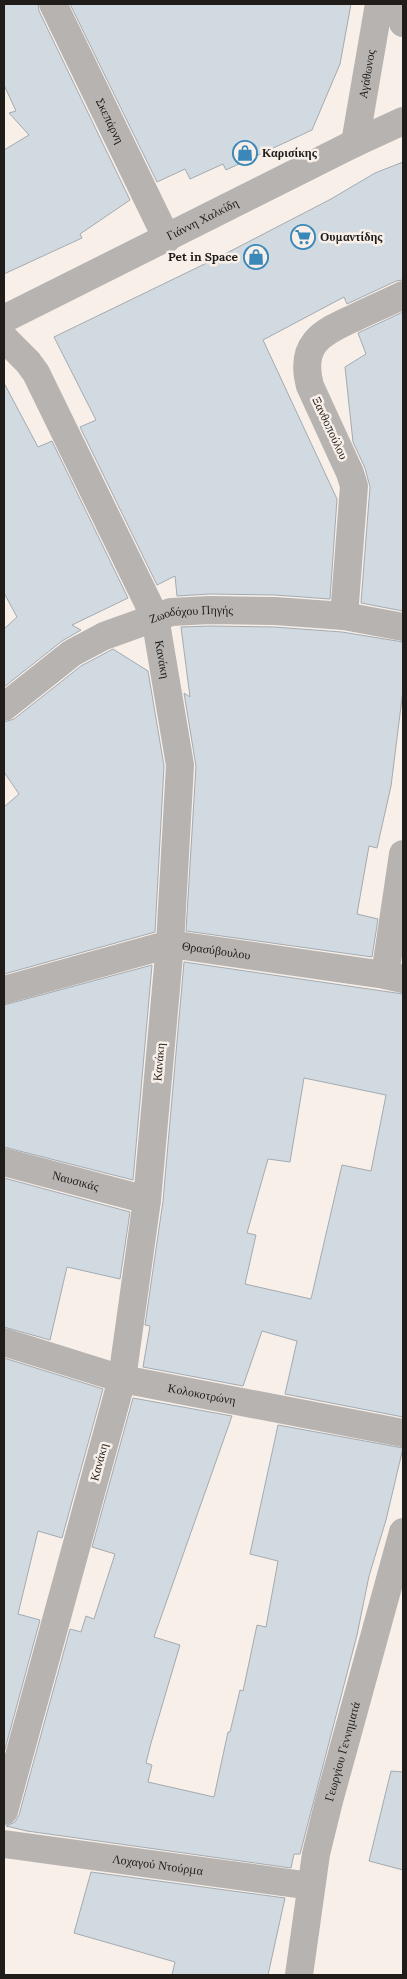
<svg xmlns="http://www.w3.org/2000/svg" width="407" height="1979" font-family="Lora,serif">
<rect width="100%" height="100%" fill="#f8efe9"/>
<g fill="#d1dae0" stroke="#a3abb1" fill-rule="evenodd">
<path d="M 4,4 L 38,4 L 39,11 L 130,200 L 80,234 L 82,238 L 4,274 L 4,150 L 29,135 L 9,113 L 16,111 L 4,85 Z"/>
<path d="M 70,4 L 351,4 L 340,64 L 312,130 L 226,170 L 223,164 L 190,179 L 185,169 L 157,182 Z"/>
<path d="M 403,162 L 403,280 L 396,281 L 347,304 L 344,297 L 263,340 L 337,499 L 330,599 L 275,595 L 210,594 L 177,596 L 175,576 L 157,585 L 80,427 L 96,420 L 54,337 L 221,256 L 331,199 L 375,173 Z"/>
<path d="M 403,312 L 403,611 L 361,603 L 370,487 L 365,468 L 353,442 L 345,367 L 366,354 L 358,333 Z"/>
<path d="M 4,383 L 38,447 L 52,441 L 128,598 L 72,625 L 81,630 L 62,641 L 4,687 L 4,629 L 17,617 L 4,593 Z"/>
<path d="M 210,626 L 274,627 L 342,632 L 403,642 L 403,690 L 391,786 L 377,848 L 369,846 L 357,914 L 378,919 L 372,957 L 186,931 L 196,766 L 184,693 L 190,697 L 181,627 Z"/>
<path d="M 113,649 L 148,671 L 164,766 L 155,932 L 4,974 L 4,807 L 19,794 L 4,772 L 4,722 L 14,719 L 81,666 Z"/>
<path d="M 184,962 L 403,994 L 403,1417 L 285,1394 L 297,1341 L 262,1331 L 243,1386 L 143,1367 L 150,1326 L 145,1325 L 163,1201 ZM 304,1078 L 386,1095 L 371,1171 L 342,1165 L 311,1299 L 245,1284 L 256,1235 L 247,1233 L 268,1159 L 290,1162 Z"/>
<path d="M 152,965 L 133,1180 L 4,1147 L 4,1005 Z"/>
<path d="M 4,1178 L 130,1212 L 120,1279 L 67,1267 L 50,1340 L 4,1327 Z"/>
<path d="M 4,1358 L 103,1389 L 62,1538 L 38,1531 L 18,1614 L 40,1620 L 4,1753 Z"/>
<path d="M 133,1398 L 232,1416 L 154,1637 L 180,1645 L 151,1743 L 146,1763 L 152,1765 L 148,1782 L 214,1797 L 228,1732 L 230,1732 L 240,1690 L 243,1691 L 257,1625 L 266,1627 L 278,1561 L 250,1554 L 278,1425 L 403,1448 L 386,1520 L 369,1576 L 357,1635 L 300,1854 L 294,1854 L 291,1868 L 27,1831 L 6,1826 L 15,1822 L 19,1815 L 70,1629 L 81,1632 L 86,1616 L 94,1619 L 115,1554 L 92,1547 Z"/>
<path d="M 391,1771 L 403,1772 L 403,1870 L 369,1861 Z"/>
<path d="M 91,1872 L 285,1898 L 268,1975 L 172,1975 L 175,1962 L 74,1933 Z"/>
</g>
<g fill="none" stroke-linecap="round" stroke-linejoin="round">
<g stroke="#b7b3b0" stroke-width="28">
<path id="s1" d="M 53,4 L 167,239"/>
<path d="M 397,4 L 403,23"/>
<path id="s2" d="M 4,338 L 28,362 L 36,373 L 155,617 L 180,765 L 170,944 L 147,1200 L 122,1379 L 4,1811"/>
<path d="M 344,616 L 354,486 L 350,473 L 310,386 C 299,345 320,333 354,318 C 370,310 387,303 403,295"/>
<path id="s3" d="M 4,707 L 72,653 L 104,636 L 171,612 L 210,610 L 275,611 L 344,616 L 403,627"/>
<path d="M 385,975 L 403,854"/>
<path id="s4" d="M 4,990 L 170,944 L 385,975 L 403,979"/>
<path id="s5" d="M 4,1162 L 147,1200"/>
<path id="s6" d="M 4,1342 L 122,1379 L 403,1433"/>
<path id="s7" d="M 4,1844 L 311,1886"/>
</g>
<g stroke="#b7b3b0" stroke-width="28">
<path id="s8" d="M 355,143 L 379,4"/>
<path id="s9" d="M 4,319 L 355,143 L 403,121"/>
<path id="s10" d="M 299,1975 L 316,1854 L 329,1801 L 403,1532"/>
</g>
</g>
<defs>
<symbol id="shop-ring" viewBox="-11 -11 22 22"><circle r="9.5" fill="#f8efe9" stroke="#3a87b9" stroke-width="1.5"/><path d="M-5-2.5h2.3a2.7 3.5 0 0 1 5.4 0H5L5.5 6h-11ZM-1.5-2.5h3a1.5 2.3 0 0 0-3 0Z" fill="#3a87b9"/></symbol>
<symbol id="supermarket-ring" viewBox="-11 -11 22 22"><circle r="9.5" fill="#f8efe9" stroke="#3a87b9" stroke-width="1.5"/><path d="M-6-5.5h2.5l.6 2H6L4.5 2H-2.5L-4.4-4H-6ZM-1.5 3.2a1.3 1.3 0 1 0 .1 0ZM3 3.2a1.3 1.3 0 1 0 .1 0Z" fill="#3a87b9"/></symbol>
</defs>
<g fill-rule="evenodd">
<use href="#shop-ring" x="231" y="139" width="28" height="28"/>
<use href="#supermarket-ring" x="289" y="223" width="28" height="28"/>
<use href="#shop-ring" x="242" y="243" width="28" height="28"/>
</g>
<g text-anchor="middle" stroke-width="5" stroke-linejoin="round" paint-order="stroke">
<g font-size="12" fill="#1f1c1a" stroke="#f8efe9">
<text dy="4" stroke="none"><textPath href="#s8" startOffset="70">Αγάθωνος</textPath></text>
<text dy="4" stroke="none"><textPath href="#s1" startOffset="130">Σκεπάρνη</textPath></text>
<text dy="4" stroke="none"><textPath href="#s9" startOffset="222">Γιάννη Χαλκίδη</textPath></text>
<text transform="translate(330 428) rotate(65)" y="4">Ξανθοπούλου</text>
<text dy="4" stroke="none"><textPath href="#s3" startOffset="214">Ζωοδόχου Πηγής</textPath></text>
<text dy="4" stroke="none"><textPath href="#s2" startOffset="362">Κανάκη</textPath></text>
<text dy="4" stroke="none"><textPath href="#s4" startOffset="219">Θρασύβουλου</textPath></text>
<text transform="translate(159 1062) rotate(-85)" y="4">Κανάκη</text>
<text dy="4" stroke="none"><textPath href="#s5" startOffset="74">Ναυσικάς</textPath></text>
<text dy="4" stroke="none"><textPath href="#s6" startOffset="205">Κολοκοτρώνη</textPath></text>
<text transform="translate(99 1462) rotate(-75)" y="4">Κανάκη</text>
<text dy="4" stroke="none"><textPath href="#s10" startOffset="228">Γεωργίου Γεννηματά</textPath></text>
<text dy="4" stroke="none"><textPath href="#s7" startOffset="155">Λοχαγού Ντούρμα</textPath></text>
</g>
<g font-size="12" font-weight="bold" fill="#1f1c1a" stroke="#f8efe9" text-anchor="start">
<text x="262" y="157">Καρισίκης</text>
<text x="320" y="241">Ουμαντίδης</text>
<text x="238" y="261" text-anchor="end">Pet in Space</text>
</g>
</g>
<rect width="407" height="1979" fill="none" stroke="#1f1c1a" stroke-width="10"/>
</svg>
